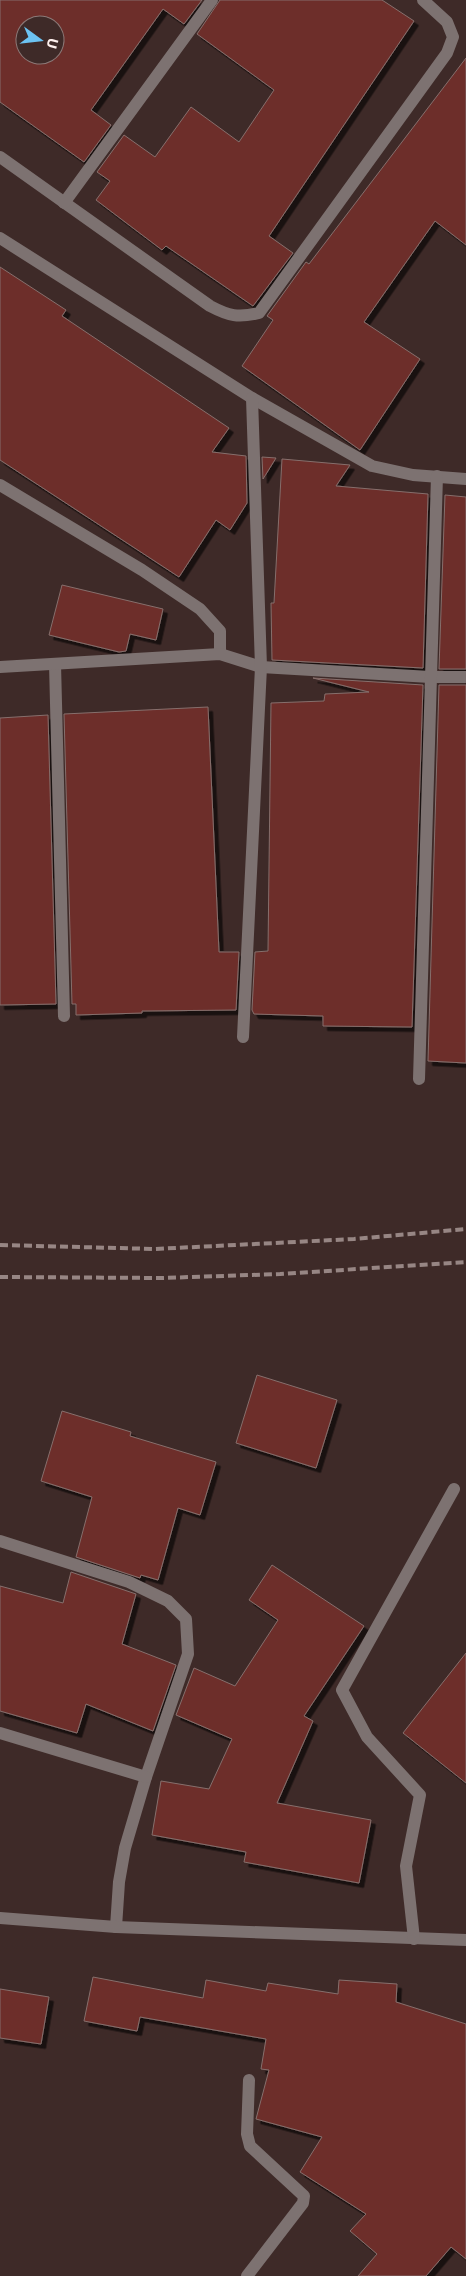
<svg xmlns="http://www.w3.org/2000/svg" width="466" height="2276" font-family="'Noto Sans',sans-serif">
<defs>
<filter id="shadow"><feDropShadow dx="4.5" dy="4.5" stdDeviation="0" flood-color="#0009"/></filter>
</defs>
<rect width="100%" height="100%" fill="#3e2a28"/>
<g fill="#6d2d2a" stroke="#866f6c" fill-rule="evenodd" filter="url(#shadow)">
<path d="M 0,0 L 202,0 L 184,24 L 163,9 L 91,110 L 111,125 L 84,162 L 0,102 ZM 25,25 L 55,25 L 55,55 L 25,55 Z"/>
<path d="M 220,0 L 382,0 L 414,21 L 269,236 L 293,253 L 253,306 L 166,246 L 162,250 L 96,200 L 110,181 L 97,172 L 124,135 L 155,157 L 191,107 L 239,142 L 274,90 L 197,34 Z"/>
<path d="M 466,58 L 466,245 L 435,221 L 364,322 L 420,359 L 360,450 L 242,366 L 273,320 L 267,316 L 306,262 L 309,264 Z"/>
<path d="M 0,267 L 66,310 L 62,316 L 229,428 L 212,452 L 246,456 L 247,503 L 230,530 L 216,520 L 179,577 L 0,460 Z"/>
<path d="M 262,457 L 276,458 L 263,479 Z"/>
<path d="M 282,459 L 350,465 L 336,486 L 428,494 L 423,668 L 272,660 L 271,603 L 274,603 Z"/>
<path d="M 445,495 L 466,497 L 466,669 L 439,669 Z"/>
<path d="M 62,585 L 163,609 L 156,640 L 130,634 L 126,651 L 119,652 L 49,635 Z"/>
<path d="M 313,678 L 423,685 L 412,1027 L 323,1026 L 323,1016 L 254,1014 L 252,1010 L 255,952 L 268,951 L 271,703 L 324,701 L 325,694 L 369,692 Z"/>
<path d="M 439,685 L 466,685 L 466,1063 L 428,1061 Z"/>
<path d="M 208,707 L 219,952 L 239,952 L 236,1010 L 142,1011 L 142,1013 L 76,1015 L 76,1004 L 72,1004 L 64,714 Z"/>
<path d="M 48,715 L 56,1004 L 0,1005 L 0,718 Z"/>
<path d="M 257,1375 L 337,1400 L 316,1468 L 236,1443 Z"/>
<path d="M 62,1411 L 131,1432 L 130,1436 L 216,1462 L 200,1515 L 178,1508 L 158,1580 L 141,1575 L 140,1578 L 76,1557 L 92,1497 L 41,1481 Z"/>
<path d="M 272,1565 L 364,1626 L 304,1716 L 313,1721 L 277,1803 L 371,1820 L 359,1883 L 244,1862 L 246,1852 L 152,1835 L 161,1781 L 209,1789 L 232,1739 L 176,1715 L 194,1668 L 235,1686 L 278,1620 L 249,1600 Z"/>
<path d="M 71,1572 L 136,1594 L 122,1644 L 176,1665 L 153,1731 L 86,1704 L 77,1733 L 0,1711 L 0,1586 L 63,1603 Z"/>
<path d="M 466,1653 L 466,1783 L 403,1733 Z"/>
<path d="M 93,1977 L 203,1998 L 206,1980 L 266,1991 L 268,1983 L 338,1994 L 339,1980 L 397,1984 L 396,2002 L 466,2024 L 466,2259 L 451,2247 L 426,2276 L 358,2276 L 377,2254 L 350,2231 L 366,2214 L 300,2172 L 322,2137 L 256,2119 L 269,2070 L 261,2069 L 266,2039 L 140,2017 L 137,2031 L 84,2021 Z"/>
<path d="M 0,1989 L 49,1997 L 41,2044 L 0,2038 Z"/>
</g>
<g fill="none" stroke-linecap="round" stroke-linejoin="round">
<g stroke="#7d7271" stroke-width="12">
<path d="M 0,157 L 210,306 C 229,316 238,318 259,313 L 447,53 L 453,37 L 447,22 L 423,0"/>
<path d="M 64,203 L 212,0"/>
<path d="M 0,238 L 252,398 L 372,466 L 413,475 L 466,479"/>
<path d="M 0,485 L 142,570 L 200,609 L 220,631 L 220,654"/>
<path d="M 55,664 L 64,1016"/>
<path d="M 0,667 L 220,654 L 261,667 L 430,677 L 466,677"/>
<path d="M 243,1037 L 261,667 L 252,398"/>
<path d="M 419,1079 L 437,476"/>
<path d="M 0,1541 L 129,1582 L 168,1601 L 186,1619 L 188,1654 L 146,1777 L 125,1848 L 119,1882 L 116,1927"/>
<path d="M 0,1733 L 146,1777"/>
<path d="M 0,1918 L 116,1927 L 466,1940"/>
<path d="M 414,1939 L 406,1866 L 420,1795 L 367,1737 L 342,1690 L 454,1489"/>
<path d="M 247,2276 L 303,2203 L 304,2196 L 250,2146 L 247,2134 L 249,2080"/>
</g>
<g stroke="#978684" stroke-width="4" stroke-dasharray="8 4" stroke-linecap="butt">
<path d="M 0,1245 L 155,1249 L 354,1239 L 466,1229"/>
<path d="M 0,1277 L 162,1278 L 280,1274 L 466,1262"/>
</g>
</g>
<g transform="translate(40 40) rotate(105)"><circle r="24" fill="#3e2a28" stroke="#8b7977"/>
<path d="M0-4L9 19L0 12L-9 19Z" fill="#6cc3f2"/>
<text y="-8" font-size="14" font-weight="bold" text-anchor="middle" fill="#fef0ee">U</text>
</g>
</svg>
